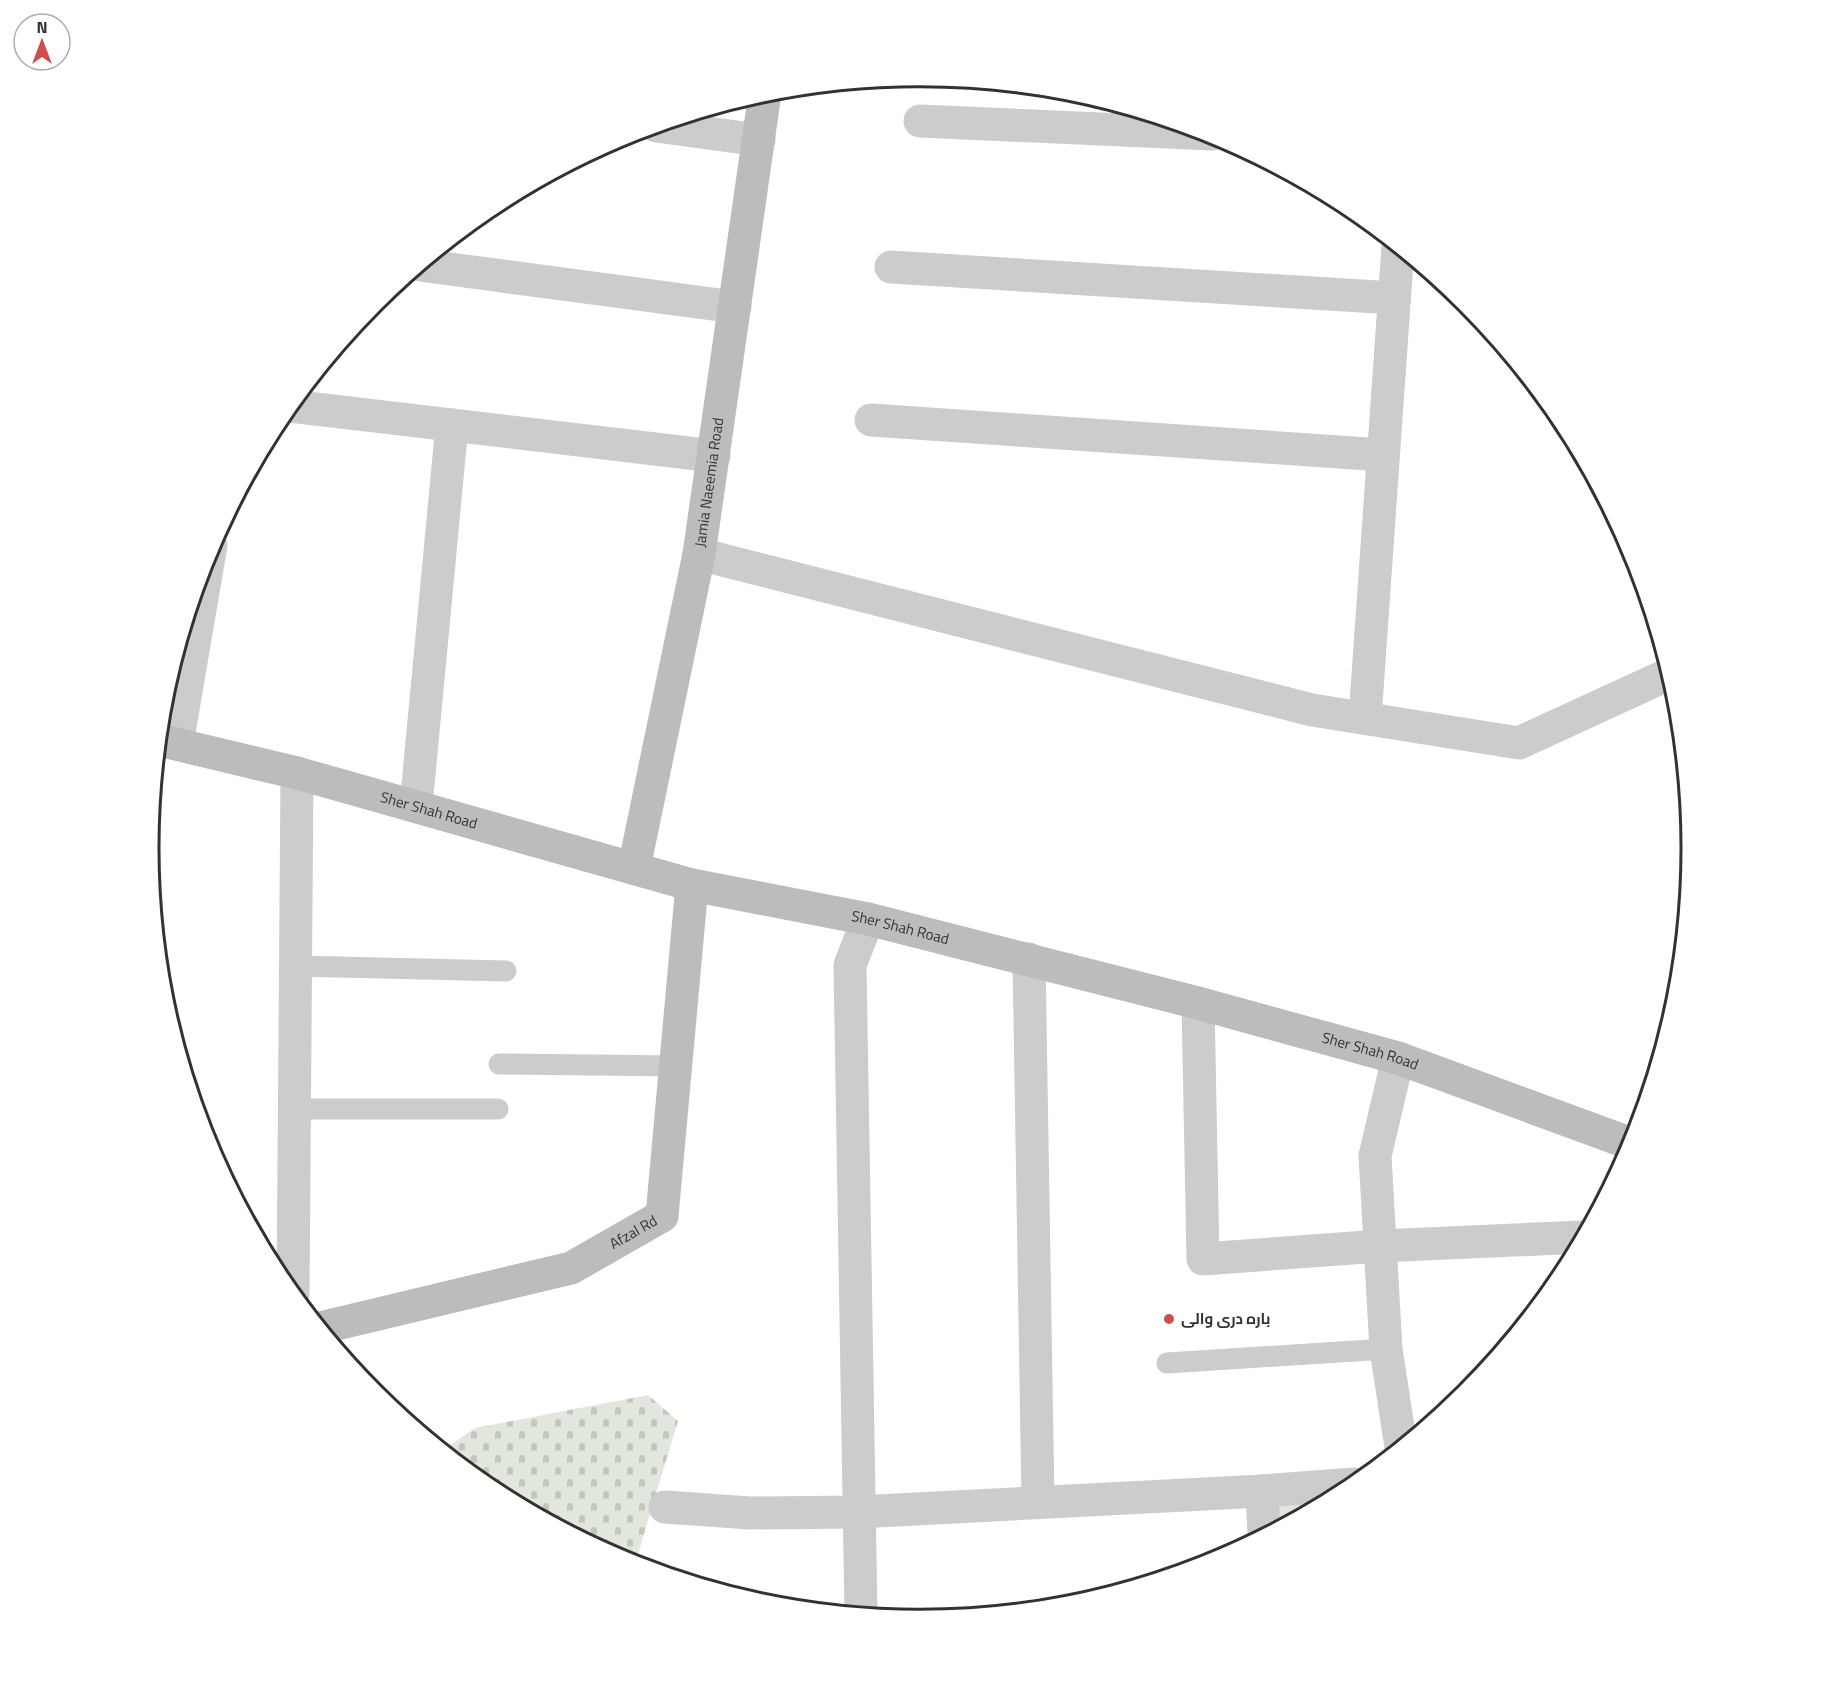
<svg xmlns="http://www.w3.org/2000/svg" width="1840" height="1696" font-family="'Titillium Web',Cairo,sans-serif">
<defs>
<pattern id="cemetery-stones" width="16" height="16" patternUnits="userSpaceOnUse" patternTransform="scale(1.5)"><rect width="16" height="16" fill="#e1e7dc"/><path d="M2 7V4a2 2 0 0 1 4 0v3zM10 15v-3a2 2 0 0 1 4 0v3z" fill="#c2c7bd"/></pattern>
</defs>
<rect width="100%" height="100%" fill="#fff"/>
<path fill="url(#cemetery-stones)" d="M 648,1395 L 678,1421 L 635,1564 L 624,1561 L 491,1489 L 443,1450 L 475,1428 Z"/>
<path fill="#e1e7dc" d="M 1326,1502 L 1272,1530 L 1271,1504 Z"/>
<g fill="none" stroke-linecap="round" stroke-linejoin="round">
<g stroke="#ccc" stroke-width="21">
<path d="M 296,966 L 506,971"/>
<path d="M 499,1064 L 676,1066"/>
<path d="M 295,1109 L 498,1109"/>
<path d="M 1167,1363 L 1386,1349"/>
</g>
<g stroke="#ccc" stroke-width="33">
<path d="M 920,121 L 1212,134"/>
<path d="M 656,126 L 759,140"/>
<path d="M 420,265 L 735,307"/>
<path d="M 891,267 L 1394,298"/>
<path d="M 290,406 L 714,456"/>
<path d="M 871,420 L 1383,455"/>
<path d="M 699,554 L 1312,710 L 1519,743 L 1669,674"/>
<path d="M 1365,718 L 1398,247"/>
<path d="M 177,744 L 211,545"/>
<path d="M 416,806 L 452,425"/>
<path d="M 1029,959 L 1038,1502"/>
<path d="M 1198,1003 L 1203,1259 L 1380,1246 L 1583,1237"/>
<path d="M 1398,1058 L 1375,1156 L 1386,1349 L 1401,1447"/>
<path d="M 293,1294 L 297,773"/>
<path d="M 1262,1491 L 1264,1535"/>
<path d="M 665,1507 L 750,1513 L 858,1512 L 1262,1491 L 1355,1484"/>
<path d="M 861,1614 L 850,965 L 868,919"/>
</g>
<g stroke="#bcbcbc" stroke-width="33">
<path id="s1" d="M 159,740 L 297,773 L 692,885 L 868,919 L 1198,1003 L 1398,1058 L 1632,1144"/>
<path id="s2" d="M 634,868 L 699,554 L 765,93"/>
<path id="s3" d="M 320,1328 L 571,1268 L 662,1216 L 692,885"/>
</g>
</g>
<circle fill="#d04c4d" stroke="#fff" stroke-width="2" cx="1169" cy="1319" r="6"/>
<g text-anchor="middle" stroke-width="6" stroke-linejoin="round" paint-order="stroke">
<g font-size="15" fill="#323232" stroke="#fff">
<text dy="5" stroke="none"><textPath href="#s2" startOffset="393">Jamia Naeemia Road</textPath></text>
<text dy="5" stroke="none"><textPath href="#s1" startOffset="279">Sher Shah Road</textPath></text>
<text dy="5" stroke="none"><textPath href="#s1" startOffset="765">Sher Shah Road</textPath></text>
<text dy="5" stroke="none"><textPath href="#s1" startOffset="1251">Sher Shah Road</textPath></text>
<text dy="5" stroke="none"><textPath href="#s3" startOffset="330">Afzal Rd</textPath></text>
</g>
<g font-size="15" font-weight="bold" fill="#323232" stroke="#fff" text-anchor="start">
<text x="1181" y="1324">بارہ دری والی</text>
</g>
</g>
<path d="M0 0H1840V1696H0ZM159 848a761 761 0 1 1 1522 0a761 761 0 1 1-1522 0Z" fill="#fff" fill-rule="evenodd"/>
<path fill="none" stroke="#323232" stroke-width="3" d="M159 848a761 761 0 1 1 1522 0a761 761 0 1 1-1522 0Z"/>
<g transform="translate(42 42)"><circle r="28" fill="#ffffff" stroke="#adadad" stroke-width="1.5"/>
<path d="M0-4.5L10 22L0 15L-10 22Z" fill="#d04c4d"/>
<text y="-9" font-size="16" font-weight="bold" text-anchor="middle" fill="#323232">N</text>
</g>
</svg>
